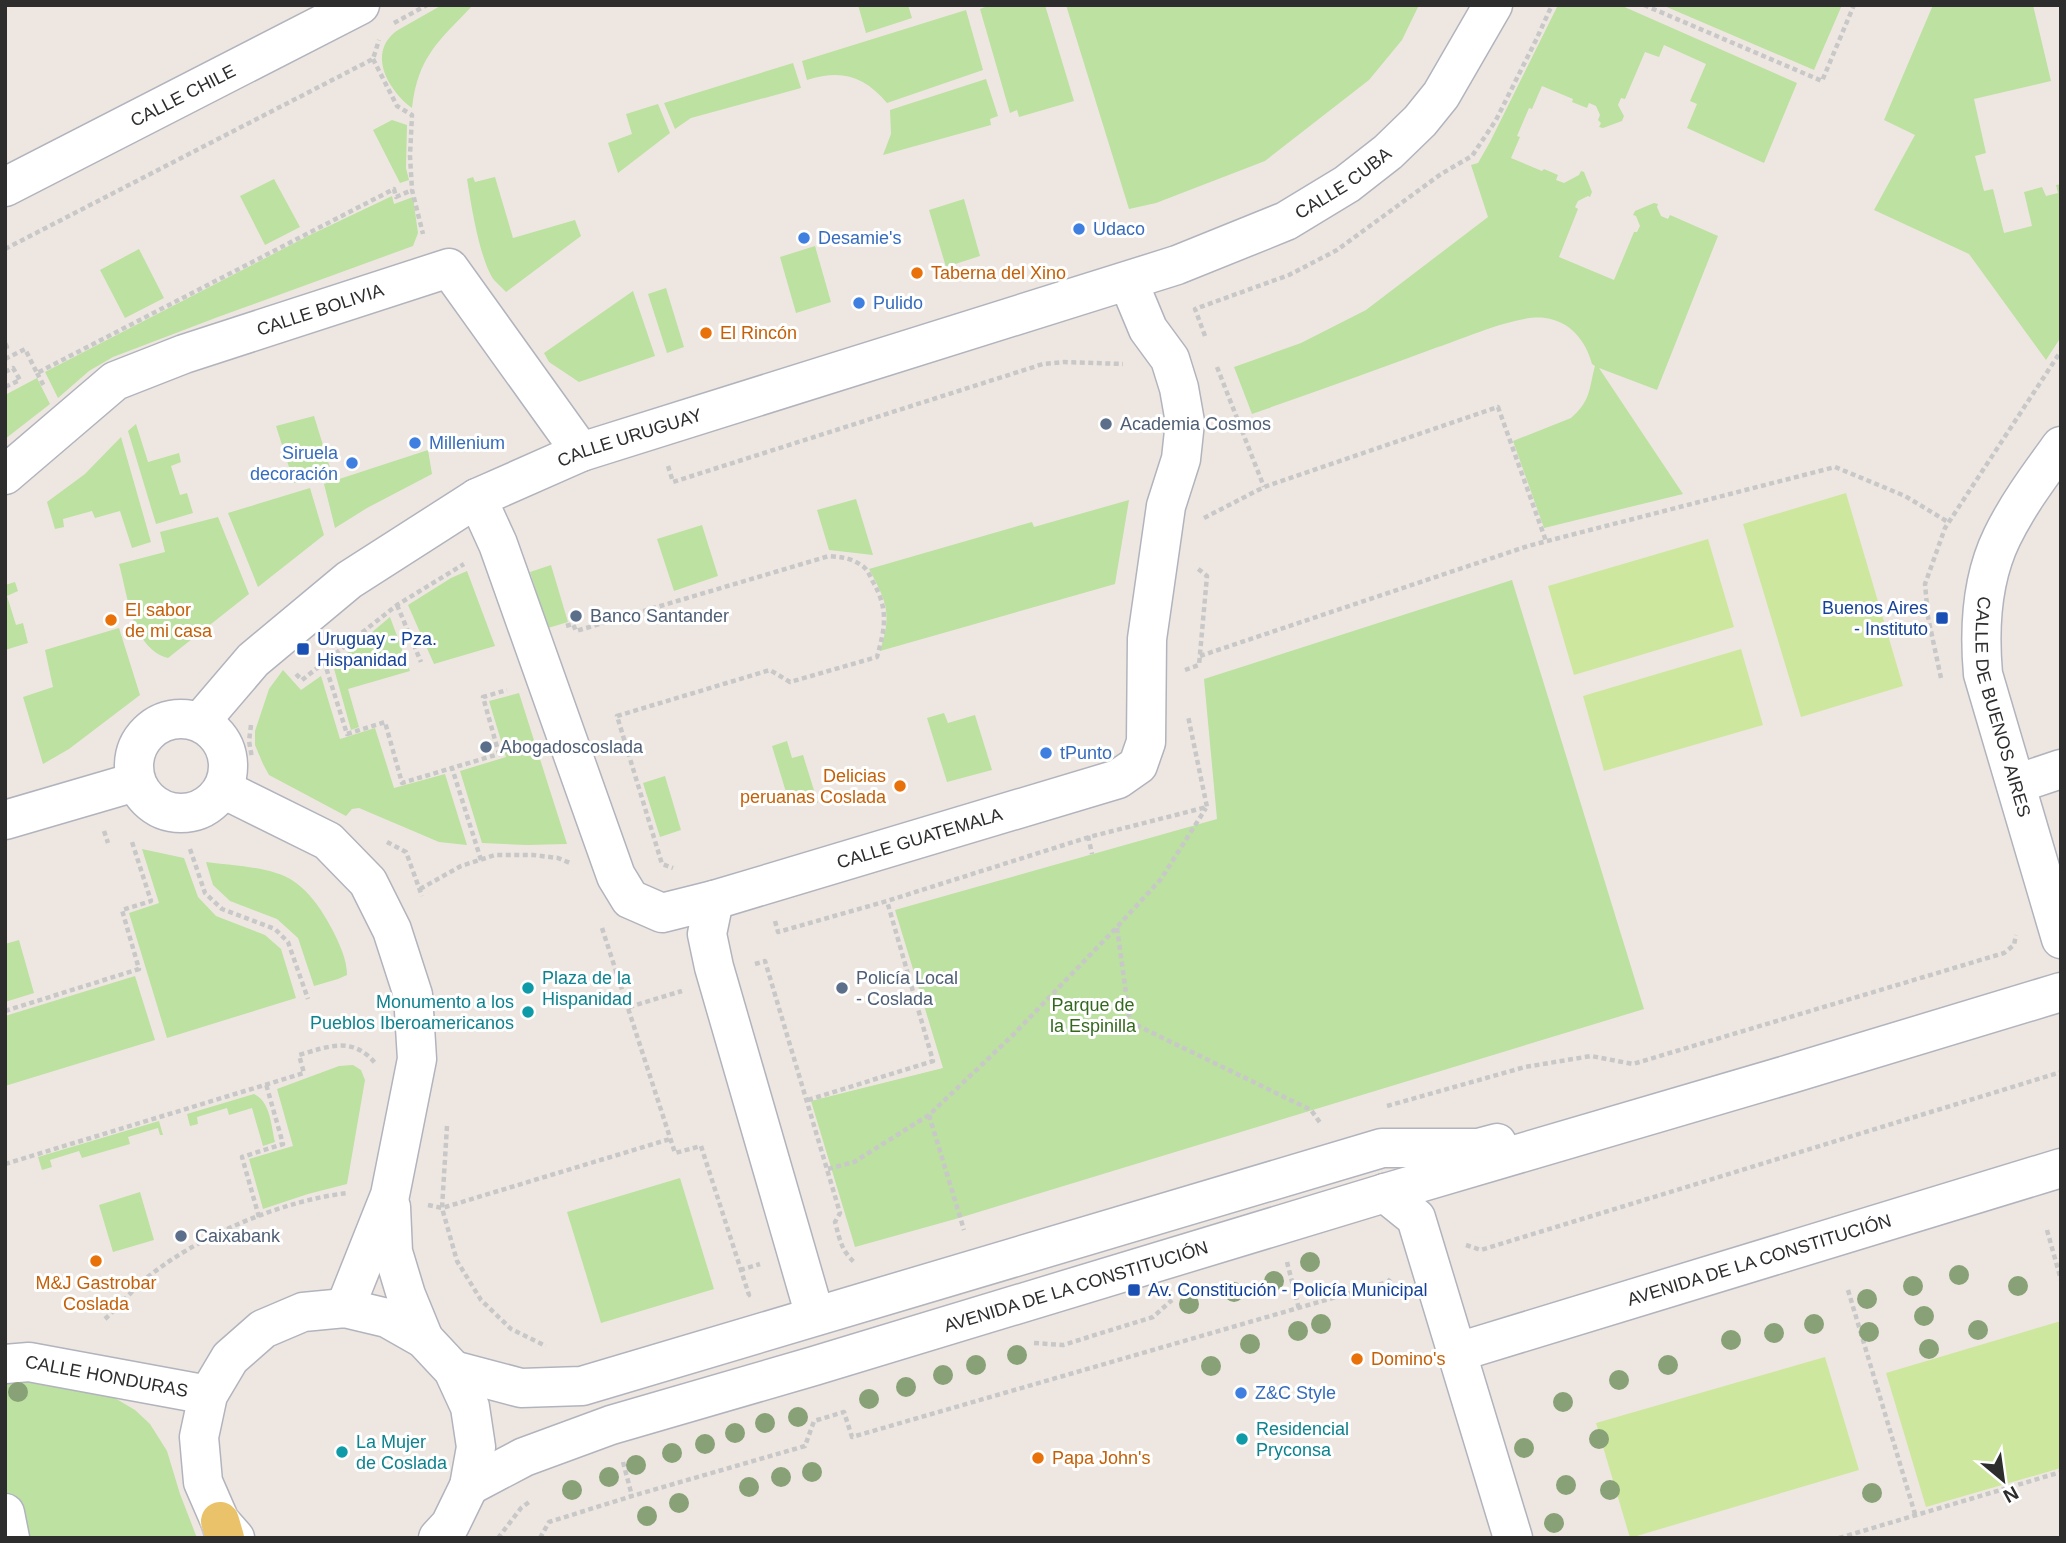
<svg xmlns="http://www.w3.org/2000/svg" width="2066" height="1543" font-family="Arial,sans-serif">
<rect width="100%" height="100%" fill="#eee7e1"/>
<g fill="#bce1a1">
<path d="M 442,5 L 473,5 C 439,41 418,56 412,108 C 388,90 366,52 398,30 Z"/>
<path d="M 858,5 L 908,5 L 912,18 L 866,33 Z"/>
<path d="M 990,5 L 1045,5 L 1074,101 L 1019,117 L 1017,110 L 1010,113 L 980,9 Z"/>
<path d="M 1066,5 L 1419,5 L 1402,40 L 1369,80 L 1265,161 L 1156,203 L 1129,209 Z"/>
<path d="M 1558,5 L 1620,5 L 1797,83 L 1764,163 L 1687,128 L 1697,104 L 1690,101 L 1706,64 L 1664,45 L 1659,57 L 1645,52 L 1625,99 L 1621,98 L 1618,105 L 1624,116 L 1622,121 L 1603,128 L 1599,127 L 1601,123 L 1598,120 L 1600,115 L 1596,106 L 1589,103 L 1587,108 L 1572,102 L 1573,99 L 1542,86 L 1532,109 L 1529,108 L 1517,136 L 1520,137 L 1511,158 L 1542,171 L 1544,169 L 1558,175 L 1556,180 L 1564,183 L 1579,175 L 1581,171 L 1584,172 L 1592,192 L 1590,197 L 1588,196 L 1578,201 L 1575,207 L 1578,209 L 1559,257 L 1614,280 L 1634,232 L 1637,232 L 1640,226 L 1636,216 L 1633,215 L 1635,211 L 1654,203 L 1658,204 L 1657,207 L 1661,216 L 1668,219 L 1670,215 L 1718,236 L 1657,390 L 1599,368 L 1683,494 L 1544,528 L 1513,441 L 1571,418 C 1591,401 1589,388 1595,366 L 1592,364 C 1586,341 1570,321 1545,318 C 1518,314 1465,338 1438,347 C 1376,370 1314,392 1252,414 L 1234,367 L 1301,343 L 1366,310 L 1488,217 L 1471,165 L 1478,163 L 1490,142 Z"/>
<path d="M 1662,5 L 1842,5 L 1814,70 Z"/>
<path d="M 1933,5 L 2033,5 L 2051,81 L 1974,99 L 1986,153 L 1975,156 L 1984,191 L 1993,189 L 2004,233 L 2032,226 L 2024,192 L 2042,187 L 2046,196 L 2058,193 L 2056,185 L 2061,184 L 2061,337 L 2046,360 L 1969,254 L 1874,210 L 1915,135 L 1884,120 Z"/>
<path d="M 966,10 L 983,70 L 887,103 C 864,76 842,69 807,80 L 802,61 Z"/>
<path d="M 793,63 L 801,88 L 691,118 L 675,129 L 664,103 Z"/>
<path d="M 986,79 L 998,116 L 990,119 L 991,125 L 883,155 L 891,134 L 890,110 Z"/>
<path d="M 658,104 L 670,133 L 618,173 L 608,143 L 632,134 L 626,114 Z"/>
<path d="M 392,120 L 407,125 L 406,168 L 409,180 L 400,183 L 373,130 Z"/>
<path d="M 473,177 L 475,182 L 495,177 L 513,238 L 575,220 L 581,236 L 506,292 C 502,288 498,284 494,280 C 480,261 471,204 467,179 Z"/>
<path d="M 274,179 L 300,227 L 265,245 L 240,196 Z"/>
<path d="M 392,196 L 394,204 L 413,197 L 418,233 L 413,246 L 218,317 L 113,357 L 89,371 L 58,398 L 45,372 L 310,235 Z"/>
<path d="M 964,199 L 980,256 L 946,267 L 929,210 Z"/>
<path d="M 815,246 L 831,302 L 796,313 L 780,257 Z"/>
<path d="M 139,249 L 164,298 L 125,318 L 100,270 Z"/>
<path d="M 666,288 L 684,347 L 667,353 L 648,294 Z"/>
<path d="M 633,291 L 655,356 L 579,382 L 549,362 L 544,353 Z"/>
<path d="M 37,378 L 50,404 L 5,439 L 5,395 Z"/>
<path d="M 314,416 L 331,471 L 294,483 L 276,426 Z"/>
<path d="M 136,424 L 148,462 L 179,453 L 181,462 L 171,466 L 180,495 L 187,493 L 193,513 L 156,524 L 128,431 Z"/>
<path d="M 121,437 L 151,542 L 132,548 L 120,511 L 95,518 L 92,511 L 63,519 L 64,527 L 55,529 L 47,502 L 85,474 Z"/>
<path d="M 428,450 L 432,474 L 367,508 L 335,528 L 324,484 Z"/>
<path d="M 310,488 L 324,535 L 258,587 L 228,513 Z"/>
<path d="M 856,499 L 873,555 L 829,550 L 817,510 Z"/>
<path d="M 1129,500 L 1115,584 L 880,651 C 892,614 887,602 869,569 L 1032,522 L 1034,527 Z"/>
<path d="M 218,517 L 249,594 L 168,658 C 132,648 128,596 119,564 L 165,552 L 160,532 Z"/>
<path d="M 702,525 L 718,576 L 674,591 L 657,539 Z"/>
<path d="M 551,565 L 568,622 L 548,628 L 530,572 Z"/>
<path d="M 467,571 L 495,646 L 434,664 L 408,605 L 451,578 Z"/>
<path d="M 1512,580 L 1644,1009 L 959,1218 L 855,1247 L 811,1101 L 943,1068 L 895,910 L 1217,819 L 1204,679 Z"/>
<path d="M 15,582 L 18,591 L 7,596 L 16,625 L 23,623 L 28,643 L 5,650 L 5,585 Z"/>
<path d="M 390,617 L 410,671 L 348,689 L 359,727 L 351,730 L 333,665 Z"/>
<path d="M 119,628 L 140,695 L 69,749 L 43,764 L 23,697 L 53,687 L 45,650 Z"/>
<path d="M 283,670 L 301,690 L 321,676 L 340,739 L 375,728 L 394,788 L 445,774 L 467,845 L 439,842 L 359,808 L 352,809 L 346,816 L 269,775 L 263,764 L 255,745 L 255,731 L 269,689 Z"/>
<path d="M 519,693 L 567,844 L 527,845 L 482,843 L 460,771 L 506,757 L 489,701 Z"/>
<path d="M 944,713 L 948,723 L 975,715 L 992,770 L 947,782 L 927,718 Z"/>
<path d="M 787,741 L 792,758 L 803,755 L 818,803 L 789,802 L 772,746 Z"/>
<path d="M 665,776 L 681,830 L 660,837 L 643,783 Z"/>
<path d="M 142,849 L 184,858 L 198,897 L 216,916 L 265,935 L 281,949 L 296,998 L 167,1038 L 129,913 L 159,903 Z"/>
<path d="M 206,862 C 228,865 255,866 276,873 C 302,880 320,906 332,929 C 339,943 347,959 347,975 L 338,979 L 314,986 L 298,938 L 277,919 L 230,901 L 213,885 Z"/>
<path d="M 19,940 L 34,993 L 5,1002 L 5,944 Z"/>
<path d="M 135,976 L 155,1040 L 5,1086 L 5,1016 Z"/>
<path d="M 353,1065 L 361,1070 L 365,1080 L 347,1184 L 308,1194 L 263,1209 L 249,1159 L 293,1146 L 277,1089 L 339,1066 Z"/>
<path d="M 254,1094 C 271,1102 271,1126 275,1142 L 263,1146 L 252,1108 L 229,1115 L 227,1108 L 197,1117 L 198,1124 L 190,1126 L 187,1114 Z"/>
<path d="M 159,1121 L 163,1135 L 160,1135 L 158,1128 L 128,1137 L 130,1144 L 82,1158 L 79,1151 L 50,1160 L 52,1167 L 42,1170 L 38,1157 Z"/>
<path d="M 680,1178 L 714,1289 L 601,1323 L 567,1212 Z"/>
<path d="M 140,1192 L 154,1240 L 113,1252 L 99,1205 Z"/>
<path d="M 5,1376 L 108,1394 L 135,1410 L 150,1424 L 167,1451 L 180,1494 L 197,1538 L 5,1538 Z"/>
</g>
<g fill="#cee79e">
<path d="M 1846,493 L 1903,686 L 1801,717 L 1743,524 Z"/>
<path d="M 1708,539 L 1734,627 L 1574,675 L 1548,586 Z"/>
<path d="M 1741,649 L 1763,725 L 1604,771 L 1583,696 Z"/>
<path d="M 2061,1321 L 2061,1468 L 1926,1507 L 1886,1373 Z"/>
<path d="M 1825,1357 L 1859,1470 L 1630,1538 L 1596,1423 Z"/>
</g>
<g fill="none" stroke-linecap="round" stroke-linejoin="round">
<defs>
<g id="minor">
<path id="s1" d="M 5,187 L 360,5"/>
<path id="s2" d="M 2061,446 C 2040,475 2018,504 2002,537 C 1982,578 1979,629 1983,674 L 2061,939"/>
<path id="s3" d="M 5,475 L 115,381 L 184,354 L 449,268 L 581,452"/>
<path id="s4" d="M 477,498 L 498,544 L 616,876 L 630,899 L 662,913 L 714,900 L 1118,779 L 1138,765 L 1146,742 L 1147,639 L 1166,506 L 1181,459 L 1185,422 L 1179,388 L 1170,359 L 1148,329 L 1128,281"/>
<circle cx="181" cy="766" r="47"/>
<path id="s5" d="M 200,722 L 253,660 L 349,580 L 477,498 L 581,452 L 1177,265 L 1286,221 L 1347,184 L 1388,152 L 1420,121 L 1441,95 L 1493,5"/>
<path d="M 2016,784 L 2061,769"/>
<path d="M 223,789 L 328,841 L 368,882 L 392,930 L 413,995 L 417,1059 L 390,1195 L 345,1308"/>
<path d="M 5,820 L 135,782"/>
<path d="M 714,900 L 707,934 L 714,967 L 815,1316"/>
<path d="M 1385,1193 L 1416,1218 L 1513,1538"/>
<path d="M 391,1207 L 393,1252 L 406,1295 L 424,1339"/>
<path id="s6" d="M 1458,1352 L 2061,1168"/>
<path id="s7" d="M 5,1364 L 29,1362 L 208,1395"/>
<path d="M 453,1370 L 521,1388 L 582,1386 L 1382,1148 L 1478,1148 L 1497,1143"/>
<path id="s8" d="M 469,1486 L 524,1457 L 611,1425 L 814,1366 L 1385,1193 L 1790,1074 L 2061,992"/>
<path d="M 5,1513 L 10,1538"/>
<path d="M 235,1538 L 220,1521 L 203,1482 L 199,1437 L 208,1395 L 230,1358 L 263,1329 L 303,1312 L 345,1308 L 387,1318 L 424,1339 L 453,1370 L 470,1407 L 476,1447 L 469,1486 L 450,1525 L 438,1538"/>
</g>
<path id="major" d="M 220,1521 L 225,1538"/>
</defs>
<use href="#minor" stroke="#b1b4bd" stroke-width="41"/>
<use href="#major" stroke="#c8c8c8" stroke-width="41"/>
<g stroke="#c8c8c8" stroke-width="4.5" stroke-dasharray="5 3.5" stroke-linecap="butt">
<path d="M 1644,5 L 1822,81 L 1854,5"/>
<path d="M 394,23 L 427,5"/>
<path d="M 373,59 L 397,106 L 412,115 L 410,156 L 412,190 L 423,234"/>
<path d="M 5,249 L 373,59 L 379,40"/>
<path d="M 1205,336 L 1195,309 L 1289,275 L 1337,250 L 1441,174 L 1472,156 L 1496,120 L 1536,40 L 1552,5"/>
<path d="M 5,343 L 7,347 L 5,348"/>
<path d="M 5,359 L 25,349 L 37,373 L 394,189 L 396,197 L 412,190"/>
<path d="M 1217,367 L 1264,487"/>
<path d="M 5,372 L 13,368 L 20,380 L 5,387"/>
<path d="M 37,373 L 45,388"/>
<path d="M 668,466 L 673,482 L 1043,364 L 1064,362 L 1123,364"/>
<path d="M 1204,518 L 1264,487 L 1498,407 L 1546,541"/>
<path d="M 397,605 L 421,662"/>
<path d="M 566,626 L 573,624 L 576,631 L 829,556 C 841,557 851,558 861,565 C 867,568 870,576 873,582 C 889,610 885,628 877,657 L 790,682 L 770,670 L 617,716 L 662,864 L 673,868"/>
<path d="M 1200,656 L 1528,546 L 1835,467 L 1905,496 L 1948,522"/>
<path d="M 324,661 L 347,734 L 385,722 L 402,783 L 452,768"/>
<path d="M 1185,670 L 1199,665 L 1207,576 L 1197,568"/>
<path d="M 296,674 L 302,680 L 397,605 L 464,564"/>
<path d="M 1941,678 L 1928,617 L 1925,584 L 1945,528 L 2061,351"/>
<path d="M 251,725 L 249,741 L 252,758"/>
<path d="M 104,831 L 108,843"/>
<path d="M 1088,836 L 1092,854"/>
<path d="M 387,842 L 406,852 L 422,896"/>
<path d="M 190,849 L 205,893 L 222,909 L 275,929 L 288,942 L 308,999"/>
<path d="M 481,860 L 452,768 L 499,754 L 483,697 L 507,690"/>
<path d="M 420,889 L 461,866 L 495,855 L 533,855 L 558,858 L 570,863"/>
<path d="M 775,921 L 778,932 L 887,901 L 1089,837 L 1207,807 L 1188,716"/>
<path d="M 602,928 L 675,1153 L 701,1146 L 749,1295 L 747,1296"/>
<path d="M 1117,928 L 1130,1022 L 1311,1110 L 1321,1124"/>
<path d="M 755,964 L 765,961 L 840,1213 L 835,1222 C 840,1240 841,1250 855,1263"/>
<path d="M 629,1007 L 682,991"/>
<path d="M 5,1011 L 139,969 L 122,910 L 151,901 L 132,842"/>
<path d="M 808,1100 L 933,1061 L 887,901"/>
<path d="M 1387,1106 L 1525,1067 L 1591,1056 L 1633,1064 L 2004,953 L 2014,945 L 2016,935"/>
<path d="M 929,1115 L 964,1230"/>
<path d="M 447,1126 L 442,1208 L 457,1261 L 481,1300 L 511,1329 L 546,1346"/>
<path d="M 5,1164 L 304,1073 L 299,1055 C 330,1046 353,1036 376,1064"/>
<path d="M 828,1169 L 854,1162 L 929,1115 L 1013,1035 L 1117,927 L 1161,879 L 1206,808"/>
<path d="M 428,1205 L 442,1208 L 670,1139"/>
<path d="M 259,1217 L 242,1157 L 283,1144 L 266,1084"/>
<path d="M 2047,1230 L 2061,1280"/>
<path d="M 1466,1245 L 1481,1250 L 2061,1072"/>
<path d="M 1287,1262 L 1299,1309"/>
<path d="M 740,1270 L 760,1264"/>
<path d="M 1848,1290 L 1915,1514"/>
<path d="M 105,1319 C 118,1307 130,1293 143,1281 C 193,1238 282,1200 348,1193"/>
<path d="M 1034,1343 L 1063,1345 L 1153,1317 L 1172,1300"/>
<path d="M 623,1462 L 632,1496"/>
<path d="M 498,1538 L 521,1508 L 529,1502"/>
<path d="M 540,1538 L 549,1522 L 632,1496 L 805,1446 L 814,1421 L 844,1412 L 852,1437 L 1388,1282 L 1392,1277"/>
<path d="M 1839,1538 L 2061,1472"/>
</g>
<use href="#minor" stroke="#fff" stroke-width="38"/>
<use href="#major" stroke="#eac26a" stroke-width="38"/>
</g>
<g fill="#88a176">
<circle cx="1310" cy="1262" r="10"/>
<circle cx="1959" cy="1275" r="10"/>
<circle cx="1274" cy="1281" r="10"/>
<circle cx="1913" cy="1286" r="10"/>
<circle cx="2018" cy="1286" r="10"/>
<circle cx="1234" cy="1292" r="10"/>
<circle cx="1867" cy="1299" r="10"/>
<circle cx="1189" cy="1304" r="10"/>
<circle cx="1924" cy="1316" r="10"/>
<circle cx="1321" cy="1324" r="10"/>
<circle cx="1814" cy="1324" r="10"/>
<circle cx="1978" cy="1330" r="10"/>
<circle cx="1298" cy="1331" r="10"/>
<circle cx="1869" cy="1332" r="10"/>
<circle cx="1774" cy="1333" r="10"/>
<circle cx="1731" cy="1340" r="10"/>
<circle cx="1250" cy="1344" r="10"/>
<circle cx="1929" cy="1349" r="10"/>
<circle cx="1017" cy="1355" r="10"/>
<circle cx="976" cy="1365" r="10"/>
<circle cx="1668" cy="1365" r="10"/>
<circle cx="1211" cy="1366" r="10"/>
<circle cx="943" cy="1375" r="10"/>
<circle cx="1619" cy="1380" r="10"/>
<circle cx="906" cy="1387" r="10"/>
<circle cx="18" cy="1392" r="10"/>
<circle cx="869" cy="1399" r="10"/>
<circle cx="1563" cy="1402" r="10"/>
<circle cx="798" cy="1417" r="10"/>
<circle cx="765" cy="1423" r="10"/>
<circle cx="735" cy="1433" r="10"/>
<circle cx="1599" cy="1439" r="10"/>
<circle cx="705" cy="1444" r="10"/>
<circle cx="1524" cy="1448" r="10"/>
<circle cx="672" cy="1453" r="10"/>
<circle cx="636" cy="1465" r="10"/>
<circle cx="812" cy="1472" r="10"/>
<circle cx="609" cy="1477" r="10"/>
<circle cx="781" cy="1477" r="10"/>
<circle cx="1566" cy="1485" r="10"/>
<circle cx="749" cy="1487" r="10"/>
<circle cx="572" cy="1490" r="10"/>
<circle cx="1610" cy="1490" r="10"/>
<circle cx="1872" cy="1493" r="10"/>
<circle cx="679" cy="1503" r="10"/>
<circle cx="647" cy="1516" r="10"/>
<circle cx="1554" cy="1523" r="10"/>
</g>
<g fill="#3f7fe0" stroke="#fff" stroke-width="2.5">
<circle cx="1079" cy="229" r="7"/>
<circle cx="804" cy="238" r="7"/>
<circle cx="859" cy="303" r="7"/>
<circle cx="415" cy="443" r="7"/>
<circle cx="352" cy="463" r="7"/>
<circle cx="1046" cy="753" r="7"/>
<circle cx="1241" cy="1393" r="7"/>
</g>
<g fill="#e8710a" stroke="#fff" stroke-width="2.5">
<circle cx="917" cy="273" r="7"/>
<circle cx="706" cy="333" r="7"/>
<circle cx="111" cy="620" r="7"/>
<circle cx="900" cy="786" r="7"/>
<circle cx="96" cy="1261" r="7"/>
<circle cx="1357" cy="1359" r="7"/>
<circle cx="1038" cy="1458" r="7"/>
</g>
<g fill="#5c6f8a" stroke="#fff" stroke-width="2.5">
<circle cx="1106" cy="424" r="7"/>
<circle cx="576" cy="616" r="7"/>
<circle cx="486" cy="747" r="7"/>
<circle cx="842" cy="988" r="7"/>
<circle cx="181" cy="1236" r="7"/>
</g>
<g fill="#1a4fb4" stroke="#fff" stroke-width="2.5">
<rect x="1935" y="611" width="14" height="14" rx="3.5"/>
<rect x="296" y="642" width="14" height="14" rx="3.5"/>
<rect x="1127" y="1283" width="14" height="14" rx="3.5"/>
</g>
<g fill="#0f9aa8" stroke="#fff" stroke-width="2.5">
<circle cx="528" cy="988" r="7"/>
<circle cx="528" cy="1012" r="7"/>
<circle cx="1242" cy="1439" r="7"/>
<circle cx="342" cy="1452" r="7"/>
</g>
<g text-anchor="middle" stroke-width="6" stroke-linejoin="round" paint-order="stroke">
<g font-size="18" fill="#2d2d2d" stroke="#fff">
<text dy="6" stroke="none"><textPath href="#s1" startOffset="200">CALLE CHILE</textPath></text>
<text dy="6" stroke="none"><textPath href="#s5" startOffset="1283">CALLE CUBA</textPath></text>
<text dy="6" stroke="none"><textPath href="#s3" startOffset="362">CALLE BOLIVIA</textPath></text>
<text dy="6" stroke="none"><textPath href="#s5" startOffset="523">CALLE URUGUAY</textPath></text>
<text dy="6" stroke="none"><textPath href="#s2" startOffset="284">CALLE DE BUENOS AIRES</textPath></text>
<text dy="6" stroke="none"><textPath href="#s4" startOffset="733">CALLE GUATEMALA</textPath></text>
<text dy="6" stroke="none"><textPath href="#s6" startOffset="315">AVENIDA DE LA CONSTITUCIÓN</textPath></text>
<text dy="6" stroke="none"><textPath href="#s8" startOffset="640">AVENIDA DE LA CONSTITUCIÓN</textPath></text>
<text dy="6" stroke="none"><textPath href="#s7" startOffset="103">CALLE HONDURAS</textPath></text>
</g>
<g font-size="18" fill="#366cbe" stroke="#fff" text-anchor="start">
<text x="1093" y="235">Udaco</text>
<text x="818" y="244">Desamie's</text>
<text x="873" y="309">Pulido</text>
<text x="429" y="449">Millenium</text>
<text x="338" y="459" text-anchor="end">Siruela<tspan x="338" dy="21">decoración</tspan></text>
<text x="1060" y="759">tPunto</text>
<text x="1255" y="1399">Z&amp;C Style</text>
</g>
<g font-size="18" fill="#c56008" stroke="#fff" text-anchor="start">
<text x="931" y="279">Taberna del Xino</text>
<text x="720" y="339">El Rincón</text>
<text x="125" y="616">El sabor<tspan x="125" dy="21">de mi casa</tspan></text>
<text x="886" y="782" text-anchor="end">Delicias<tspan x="886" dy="21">peruanas Coslada</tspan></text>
<text x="96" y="1289" text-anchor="middle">M&amp;J Gastrobar<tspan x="96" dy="21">Coslada</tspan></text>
<text x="1371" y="1365">Domino's</text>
<text x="1052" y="1464">Papa John's</text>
</g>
<g font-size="18" fill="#4e5e75" stroke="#fff" text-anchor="start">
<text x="1120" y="430">Academia Cosmos</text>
<text x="590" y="622">Banco Santander</text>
<text x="500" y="753">Abogadoscoslada</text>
<text x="856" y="984">Policía Local<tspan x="856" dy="21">- Coslada</tspan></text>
<text x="195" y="1242">Caixabank</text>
</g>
<g font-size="18" fill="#164399" stroke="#fff" text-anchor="start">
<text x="1928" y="614" text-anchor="end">Buenos Aires<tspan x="1928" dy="21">- Instituto</tspan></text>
<text x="317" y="645">Uruguay - Pza.<tspan x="317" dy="21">Hispanidad</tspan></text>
<text x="1148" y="1296">Av. Constitución - Policía Municipal</text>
</g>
<g font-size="18" fill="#0d838f" stroke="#fff" text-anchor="start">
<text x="542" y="984">Plaza de la<tspan x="542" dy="21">Hispanidad</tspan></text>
<text x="514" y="1008" text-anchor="end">Monumento a los<tspan x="514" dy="21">Pueblos Iberoamericanos</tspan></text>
<text x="1256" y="1435">Residencial<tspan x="1256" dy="21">Pryconsa</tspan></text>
<text x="356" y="1448">La Mujer<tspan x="356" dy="21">de Coslada</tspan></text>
</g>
<g font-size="18" fill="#34681f" stroke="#fff">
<text x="1093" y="1011">Parque de<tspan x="1093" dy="21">la Espinilla</tspan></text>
</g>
</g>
<rect width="2066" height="1543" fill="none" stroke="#2d2d2d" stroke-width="14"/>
<g transform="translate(2003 1480) rotate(151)" stroke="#ffffff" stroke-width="5" paint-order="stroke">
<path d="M0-5L12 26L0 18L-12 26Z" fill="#2d2d2d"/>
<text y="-10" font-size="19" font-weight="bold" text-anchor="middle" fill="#2d2d2d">N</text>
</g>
</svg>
